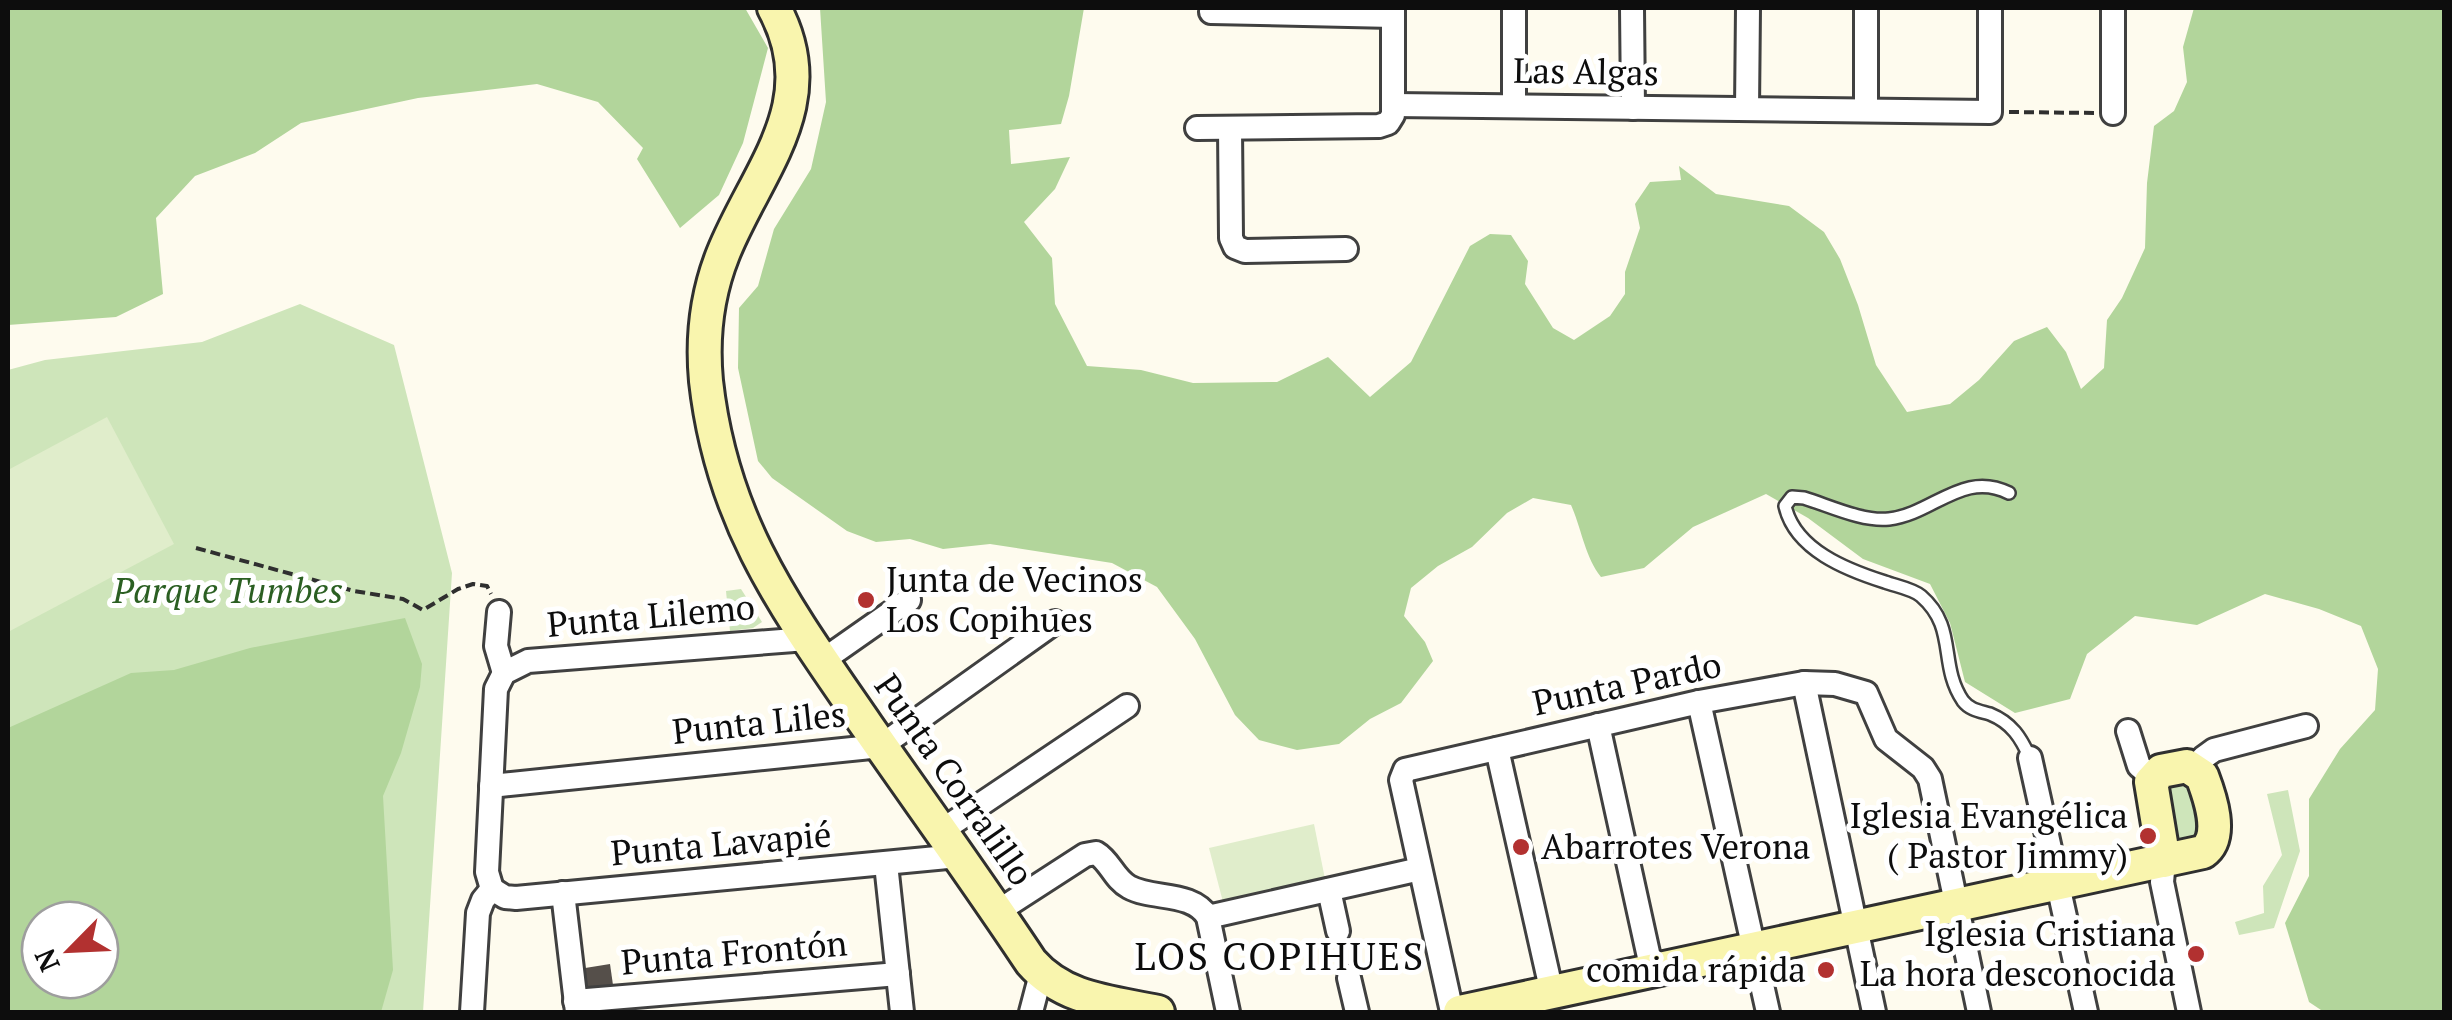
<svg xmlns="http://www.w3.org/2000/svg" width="2452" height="1020" font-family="'PT Serif',serif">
<rect width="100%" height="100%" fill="#fefbee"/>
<g fill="#cee5ba" fill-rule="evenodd">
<path d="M 300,304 L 394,345 L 452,573 L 423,1012 L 8,1012 L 8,370 L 45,360 L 202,342 ZM 40,920 L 100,920 L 100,980 L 40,980 Z"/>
<path d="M 741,589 L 762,622 L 753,628 L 730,631 L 726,591 Z"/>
<path d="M 2170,781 L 2194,783 L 2199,841 L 2174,841 L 2165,784 Z"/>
<path d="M 2288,790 L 2300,851 L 2274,928 L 2239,935 L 2235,922 L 2264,913 L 2263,886 L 2282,855 L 2267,794 Z"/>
</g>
<g fill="#b2d59b" fill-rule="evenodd">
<path d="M 8,8 L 745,8 L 768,48 L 743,143 L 719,195 L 680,228 L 637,159 L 643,148 L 598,102 L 537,84 L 418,98 L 301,123 L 255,153 L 195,176 L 156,218 L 163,294 L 116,317 L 8,325 Z"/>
<path d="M 820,8 L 1084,8 L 1069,96 L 1061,124 L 1009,130 L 1011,164 L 1070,157 L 1055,189 L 1024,222 L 1052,258 L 1055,304 L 1087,366 L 1141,370 L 1193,383 L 1277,382 L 1328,357 L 1370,397 L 1411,362 L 1470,246 L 1490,234 L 1511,235 L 1528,261 L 1525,284 L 1553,328 L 1574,340 L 1610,316 L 1625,294 L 1625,272 L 1640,228 L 1635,204 L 1650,182 L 1681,180 L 1679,166 L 1716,194 L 1789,206 L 1824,232 L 1840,259 L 1858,305 L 1876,365 L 1907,412 L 1950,404 L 1979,380 L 2014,341 L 2047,327 L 2066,352 L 2081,389 L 2104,368 L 2107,320 L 2122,298 L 2145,248 L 2147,183 L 2154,126 L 2174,111 L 2187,82 L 2183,47 L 2194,8 L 2443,8 L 2444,1012 L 2324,1012 L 2309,1002 L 2285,923 L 2309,876 L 2309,799 L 2340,749 L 2375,710 L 2378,669 L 2361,626 L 2319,609 L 2265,594 L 2197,625 L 2135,616 L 2087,654 L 2070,699 L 2015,713 L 1965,682 L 1950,623 L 1930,584 L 1863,559 L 1808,518 L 1766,494 L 1693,527 L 1644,568 L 1601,577 C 1585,557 1582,530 1571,505 L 1533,498 L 1507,513 L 1472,547 L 1438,566 L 1411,588 L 1404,616 L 1425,642 L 1433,661 L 1401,703 L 1370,719 L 1339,744 L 1297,750 L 1259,740 L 1235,715 L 1195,639 L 1157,587 L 1112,563 L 990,544 L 943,549 L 910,539 L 876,542 L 847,531 L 772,478 L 758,461 L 738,368 L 739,308 L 758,286 L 774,229 L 811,169 L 826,102 Z"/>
<path d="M 405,618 L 422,664 L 420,687 L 401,753 L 383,796 L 393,970 L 381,1012 L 8,1012 L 8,728 L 131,673 L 174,670 L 250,648 ZM 40,920 L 100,920 L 100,980 L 40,980 Z"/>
</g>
<g fill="#e0edcb">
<path d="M 107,417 L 174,544 L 8,632 L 8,470 Z"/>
<path d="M 1314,824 L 1326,884 L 1224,906 L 1209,848 Z"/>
</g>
<path fill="#554f4a" d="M 610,964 L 613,985 L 582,990 L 579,969 Z"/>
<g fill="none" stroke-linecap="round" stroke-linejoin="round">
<defs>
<path id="lane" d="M 2009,493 C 1963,470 1933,514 1889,519 C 1863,522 1830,506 1804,498 L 1792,497 L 1785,506 C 1795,550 1847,570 1885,582 C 1896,586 1913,589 1921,596 C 1958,628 1938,664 1963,701 C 1970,710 1980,711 1990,714 C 2012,723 2021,738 2030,758"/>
<g id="street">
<path d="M 1514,8 L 1514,106"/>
<path d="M 1632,8 L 1633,108"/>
<path d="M 1211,12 L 1393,16"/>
<path d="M 1393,105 L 1990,112 L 1990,8"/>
<path d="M 1747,109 L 1748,8"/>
<path d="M 1866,110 L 1866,8"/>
<path d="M 2113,113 L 2113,8"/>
<path d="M 1197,128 L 1379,126 L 1388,123 L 1393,115 L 1393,8"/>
<path d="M 1230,128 L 1231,238 L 1235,247 L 1245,251 L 1346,249"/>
<path d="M 499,612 L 496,646 L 504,673"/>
<path d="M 822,661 L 909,600"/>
<path d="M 1804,683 L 1874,1012"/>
<path d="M 1699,702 L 1768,1012"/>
<path d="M 1598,725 L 1652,971"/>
<path d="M 2128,731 L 2139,766 L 2153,778"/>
<path d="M 1497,749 L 1552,993"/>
<path d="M 2030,758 L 2086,1012"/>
<path d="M 2198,770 L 2203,758 L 2214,750 L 2306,726"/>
<path d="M 491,786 L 881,746 L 1055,622"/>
<path d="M 941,831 L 1127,706"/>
<path d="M 2164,861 L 2162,882 L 2189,1012"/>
<path d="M 886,864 L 902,1012"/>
<path d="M 492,889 L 487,872 L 496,689 L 504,673 L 528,661 L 807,639"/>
<path d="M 492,889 L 505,897 L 516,898 L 958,856"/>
<path d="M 1329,890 L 1338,931"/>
<path d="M 563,893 L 577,1012"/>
<path d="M 997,912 L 1085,855 L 1096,853 C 1110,861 1114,879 1129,887 C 1153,900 1192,891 1208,917 L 1228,1012"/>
<path d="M 1208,917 L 1420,869"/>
<path d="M 1349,978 L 1357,1012"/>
<path d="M 575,1001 L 898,974"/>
<path d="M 472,1012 L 478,913 L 483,900 L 492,889"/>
<path d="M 1031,1012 L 1041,974"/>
<path d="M 1452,1012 L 1401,780 L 1405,770 L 1699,702 L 1804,683 L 1835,684 L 1866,693 L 1886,739 L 1923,768 L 1930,779 L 1979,1012"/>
</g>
<g id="secondary">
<path d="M 774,8 C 826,103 756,171 723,254 C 707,294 702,338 706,381 C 722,525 788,611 867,726 C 922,805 978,882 1031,962 C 1064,1000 1111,1002 1158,1012"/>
<path d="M 1460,1012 L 2203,852 C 2224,837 2210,797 2202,776 L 2187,766 L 2161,771 L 2151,782 L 2164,861"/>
</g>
</defs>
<use href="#lane" stroke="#404040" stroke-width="16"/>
<use href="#street" stroke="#404040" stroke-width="28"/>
<use href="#secondary" stroke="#2f2f2f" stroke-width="38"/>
<g stroke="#2f2f2f" stroke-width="4" stroke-dasharray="10 5" stroke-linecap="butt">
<path d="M 2009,112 L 2095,113"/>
<path d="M 196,548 L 354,591 L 403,599 L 423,610 L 458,589 L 473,584 L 487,586 L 491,594"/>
</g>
<use href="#lane" stroke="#fff" stroke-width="11"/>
<use href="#street" stroke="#fff" stroke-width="22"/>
<use href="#secondary" stroke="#f9f5ae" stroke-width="32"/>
</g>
<g fill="#b23130" stroke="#fff" stroke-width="4">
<circle cx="866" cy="600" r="10"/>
<circle cx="2148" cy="836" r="10"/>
<circle cx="1521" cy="847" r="10"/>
<circle cx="2196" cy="954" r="10"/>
<circle cx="1826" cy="970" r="10"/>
</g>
<g text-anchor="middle" stroke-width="10" stroke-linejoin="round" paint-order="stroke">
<g font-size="35" fill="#0d0d0d" stroke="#fff">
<text transform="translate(1586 72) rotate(1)" y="12">Las Algas</text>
<text transform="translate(651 616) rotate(-5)" y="12">Punta Lilemo</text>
<text transform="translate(1627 684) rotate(-12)" y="12">Punta Pardo</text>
<text transform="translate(759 723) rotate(-6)" y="12">Punta Liles</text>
<text transform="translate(954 780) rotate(55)" y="12">Punta Corralillo</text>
<text transform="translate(721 844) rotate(-5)" y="12">Punta Lavapié</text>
<text transform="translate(734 953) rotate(-5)" y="12">Punta Frontón</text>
</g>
<g font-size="35" fill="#0d0d0d" stroke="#fff" text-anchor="end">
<text x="886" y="592" text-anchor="start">Junta de Vecinos<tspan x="886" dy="40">Los Copihues</tspan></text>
<text x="2128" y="828">Iglesia Evangélica<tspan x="2128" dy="40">( Pastor Jimmy)</tspan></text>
<text x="1541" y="859" text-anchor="start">Abarrotes Verona</text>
<text x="2176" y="946">Iglesia Cristiana<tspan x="2176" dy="40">La hora desconocida</tspan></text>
<text x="1806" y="982">comida rápida</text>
</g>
<g font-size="35" font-style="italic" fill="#2b5f22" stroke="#fff">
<text x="228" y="603">Parque Tumbes</text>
</g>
<g font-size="38" letter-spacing="2.5" fill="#0d0d0d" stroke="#fff">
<text x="1280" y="970">LOS COPIHUES</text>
</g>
</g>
<rect width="2452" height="1020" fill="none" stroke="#0d0d0d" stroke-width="20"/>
<g transform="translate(70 950) rotate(246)"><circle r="48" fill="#ffffff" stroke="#9e9e9e" stroke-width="2.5"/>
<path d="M0-8L18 38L0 25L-18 38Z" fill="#b23130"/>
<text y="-15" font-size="28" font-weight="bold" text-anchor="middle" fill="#0d0d0d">N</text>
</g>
</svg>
